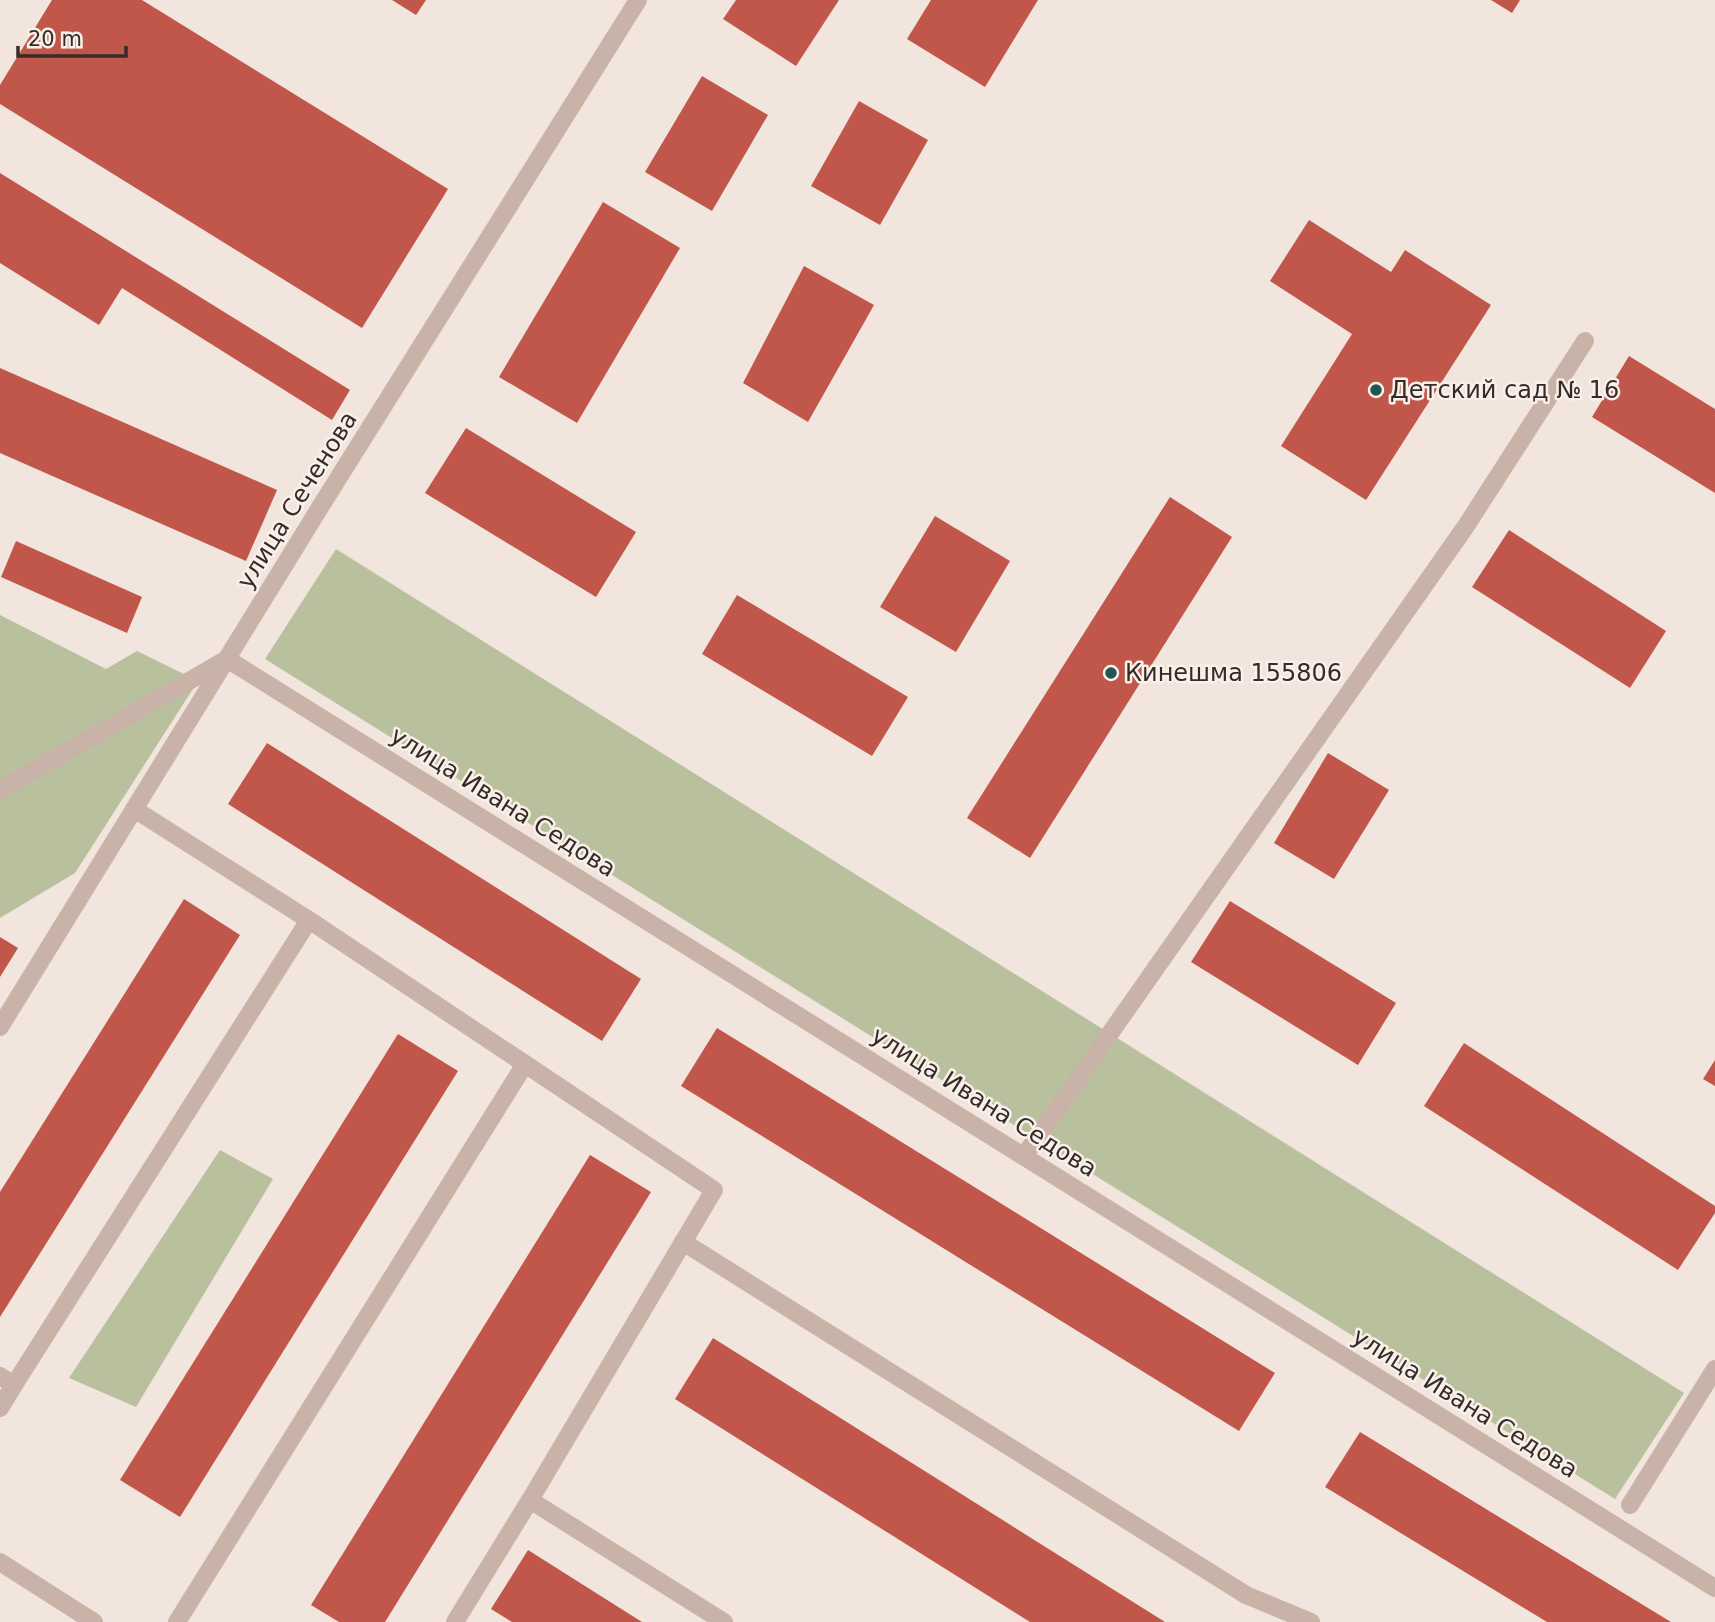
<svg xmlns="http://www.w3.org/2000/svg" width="1715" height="1622" font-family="'DejaVu Sans',sans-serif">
<rect width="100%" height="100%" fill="#f1e5dd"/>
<g fill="#b9c09d">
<path d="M 336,549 L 1684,1393 L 1615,1499 L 265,659 Z"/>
<path d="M 0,615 L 106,669 L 137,651 L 198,681 L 75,873 L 0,918 Z"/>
<path d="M 220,1150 L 273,1179 L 136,1407 L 69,1378 Z"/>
</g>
<g fill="#c1574b">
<path d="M 52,0 L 142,0 L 448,189 L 362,328 L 0,104 L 0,85 Z"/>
<path d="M 392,0 L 426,0 L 416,15 Z"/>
<path d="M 736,0 L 839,0 L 796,66 L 723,19 Z"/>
<path d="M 931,0 L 1038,0 L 985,87 L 907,39 Z"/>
<path d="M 1491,0 L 1520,0 L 1512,13 Z"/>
<path d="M 702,76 L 768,115 L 712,211 L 645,172 Z"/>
<path d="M 859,101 L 928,140 L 880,225 L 811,186 Z"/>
<path d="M 0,173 L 350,390 L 332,420 L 122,288 L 99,325 L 0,263 Z"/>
<path d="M 603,202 L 680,248 L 577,423 L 499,377 Z"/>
<path d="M 1309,220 L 1391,272 L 1405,250 L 1491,305 L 1366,500 L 1281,446 L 1352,334 L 1270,281 Z"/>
<path d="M 804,266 L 874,305 L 808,422 L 743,383 Z"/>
<path d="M 1629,356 L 1715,409 L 1715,493 L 1592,417 Z"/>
<path d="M 0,368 L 277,490 L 246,561 L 0,453 Z"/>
<path d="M 466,428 L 636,532 L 596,597 L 425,493 Z"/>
<path d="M 1170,497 L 1232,537 L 1030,858 L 967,818 Z"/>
<path d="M 935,516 L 1010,561 L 956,652 L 880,607 Z"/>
<path d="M 1509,530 L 1666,631 L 1630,688 L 1472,587 Z"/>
<path d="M 16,541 L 142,597 L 127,633 L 1,577 Z"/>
<path d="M 737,595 L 908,697 L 872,756 L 702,654 Z"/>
<path d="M 267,743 L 641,979 L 602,1041 L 228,804 Z"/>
<path d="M 1328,753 L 1389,790 L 1334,879 L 1274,843 Z"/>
<path d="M 184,899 L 240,935 L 0,1317 L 0,1192 Z"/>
<path d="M 1230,901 L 1396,1003 L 1358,1065 L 1191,962 Z"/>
<path d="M 0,937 L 18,948 L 0,977 Z"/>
<path d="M 717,1028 L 1275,1373 L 1239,1431 L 681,1086 Z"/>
<path d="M 398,1034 L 458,1071 L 180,1517 L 120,1480 Z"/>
<path d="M 1464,1043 L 1715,1206 L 1715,1213 L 1678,1270 L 1424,1106 Z"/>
<path d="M 1715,1060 L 1715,1086 L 1703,1079 Z"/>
<path d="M 590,1155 L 651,1192 L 385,1622 L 339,1622 L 311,1605 Z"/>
<path d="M 713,1338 L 1165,1622 L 1030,1622 L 675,1399 Z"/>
<path d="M 1360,1432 L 1671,1622 L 1547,1622 L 1325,1487 Z"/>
<path d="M 528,1550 L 642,1622 L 512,1622 L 491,1609 Z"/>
</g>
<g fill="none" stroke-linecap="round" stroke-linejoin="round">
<g stroke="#c9b3a9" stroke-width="18">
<path d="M 0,790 L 227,659 L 1715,1588"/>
<path d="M 309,920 L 714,1190 L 530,1500"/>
<path d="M 0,1027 L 319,509 L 638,0"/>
<path d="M 1024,1156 L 1466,526 L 1585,341"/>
<path d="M 683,1242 L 1246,1595 L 1311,1622"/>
<path d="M 0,1376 L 14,1385 L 0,1408"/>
<path d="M 14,1385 L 309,920 L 134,809"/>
<path d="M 1630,1505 L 1715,1369"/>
<path d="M 0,1562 L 94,1622"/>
<path d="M 177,1622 L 525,1064"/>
<path d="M 455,1622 L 530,1500 L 724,1622"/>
</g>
</g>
<g fill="#205752" stroke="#f9f0e9" stroke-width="2.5">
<circle cx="1376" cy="390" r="7"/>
<circle cx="1111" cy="673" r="7"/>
</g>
<g text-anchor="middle" stroke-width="5" stroke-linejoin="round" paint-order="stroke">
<g font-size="24" fill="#372b29" stroke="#f9f0e9" text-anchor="start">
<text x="1390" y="398">Детский сад № 16</text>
<text x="1125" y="681">Кинешма 155806</text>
</g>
<g font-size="24" fill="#372b29" stroke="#f9f0e9">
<text transform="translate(297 500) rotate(-58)" y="8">улица Сеченова</text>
<text transform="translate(503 802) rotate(32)" y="8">улица Ивана Седова</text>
<text transform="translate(984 1102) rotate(32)" y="8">улица Ивана Седова</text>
<text transform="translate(1465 1403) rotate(32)" y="8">улица Ивана Седова</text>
</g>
</g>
<path d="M18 46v10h108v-10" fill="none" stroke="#372b29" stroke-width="3.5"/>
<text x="28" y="46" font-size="21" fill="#372b29" stroke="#f9f0e9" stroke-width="5" paint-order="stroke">20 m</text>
</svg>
